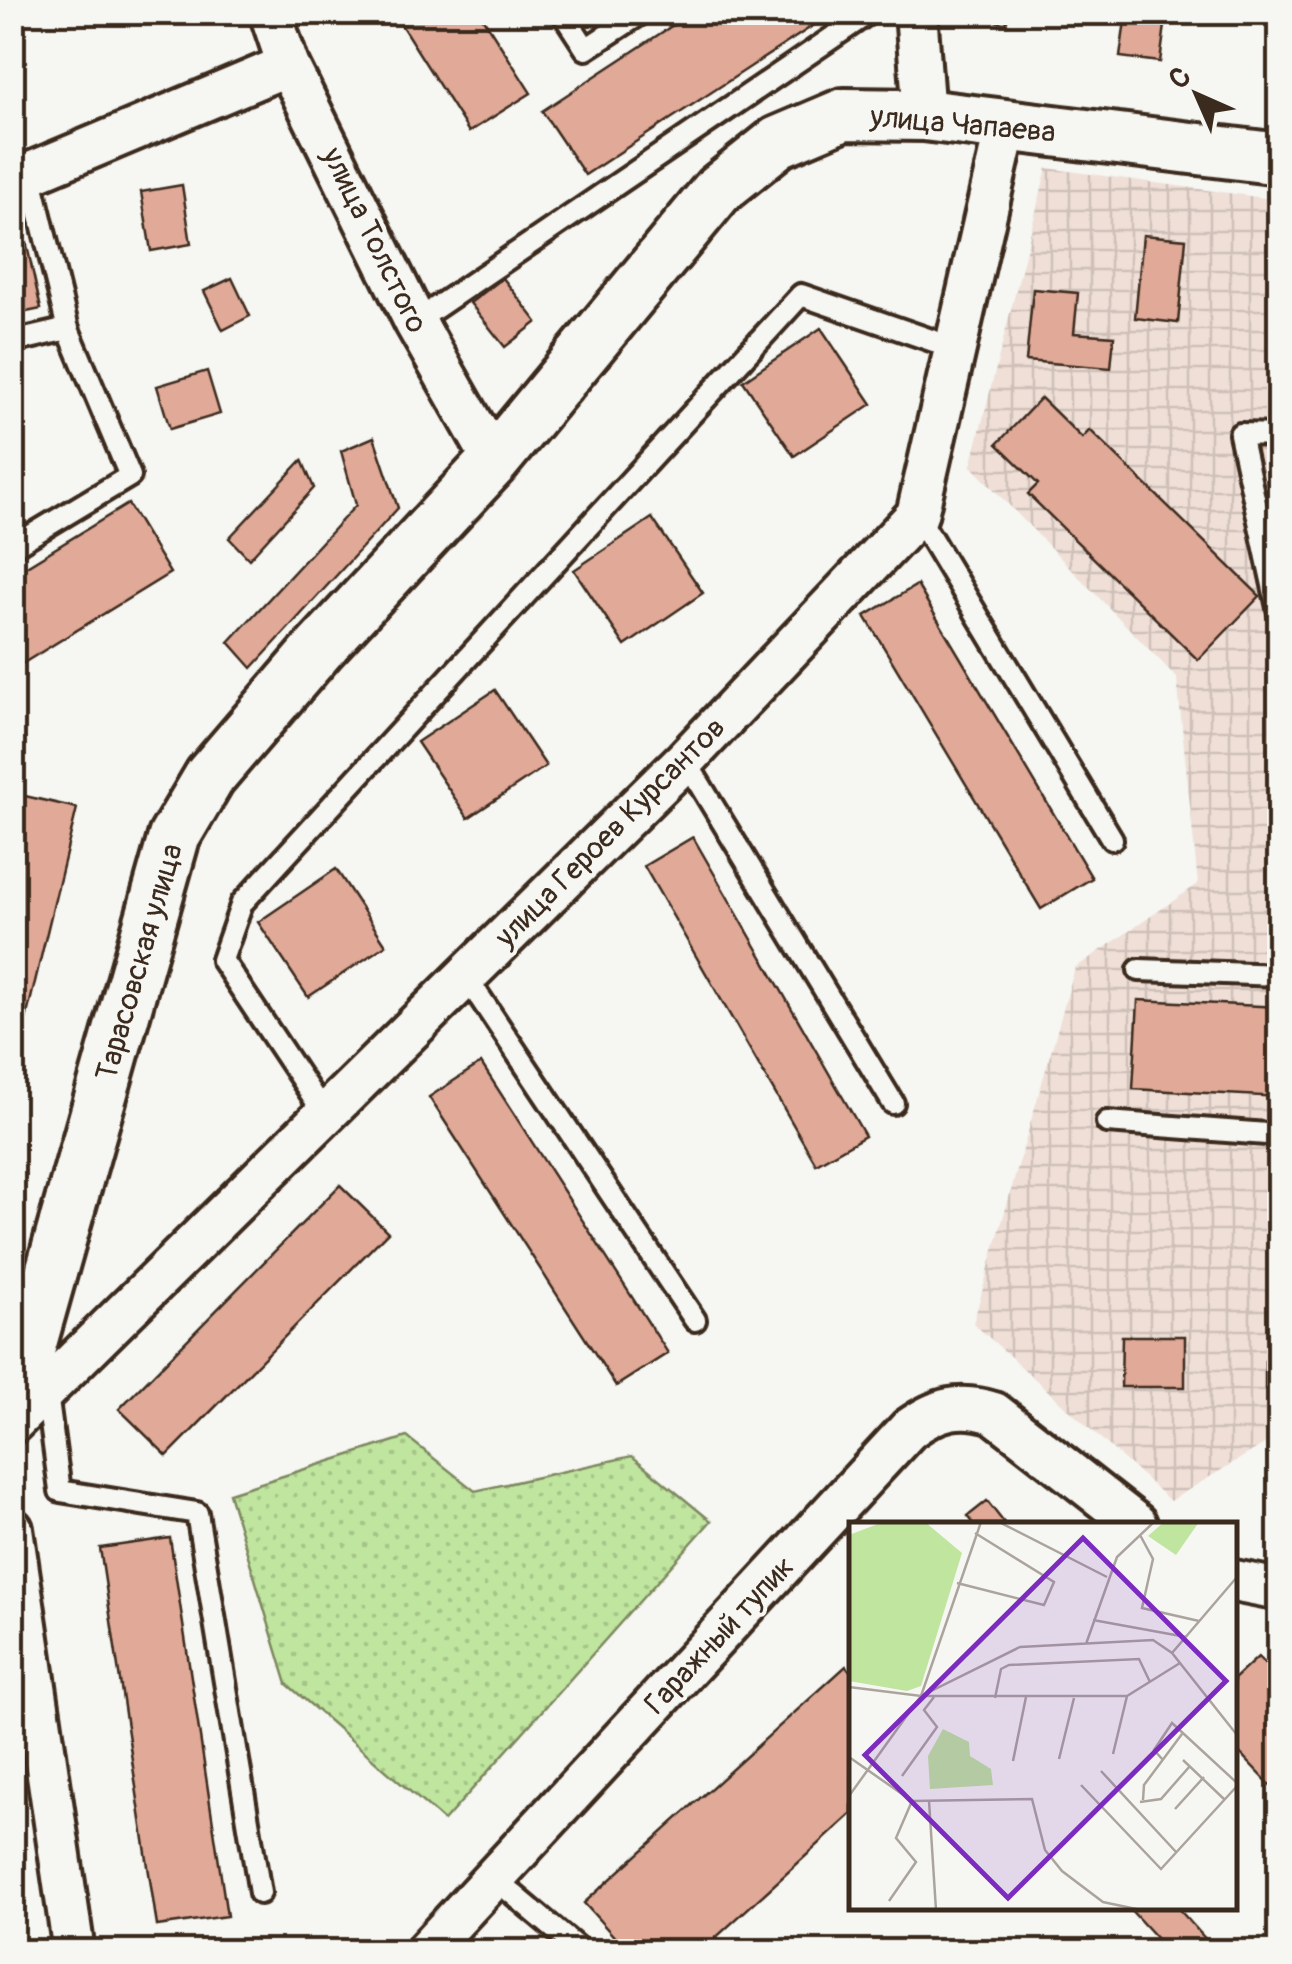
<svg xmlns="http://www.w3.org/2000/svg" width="1292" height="1964" font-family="Pangolin,sans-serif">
<defs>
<pattern id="industrial-grid" width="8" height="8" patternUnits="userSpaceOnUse" patternTransform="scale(2.5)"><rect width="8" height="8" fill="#efdfd7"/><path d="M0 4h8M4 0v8" fill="none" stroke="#cec0b8"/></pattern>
<pattern id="grass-dots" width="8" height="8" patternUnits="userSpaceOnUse" patternTransform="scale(2.5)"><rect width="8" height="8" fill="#bfe59f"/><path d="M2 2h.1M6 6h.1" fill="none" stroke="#a5c588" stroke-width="1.8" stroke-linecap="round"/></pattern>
</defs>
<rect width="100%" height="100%" fill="#f6f6f2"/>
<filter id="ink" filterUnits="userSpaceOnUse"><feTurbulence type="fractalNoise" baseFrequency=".01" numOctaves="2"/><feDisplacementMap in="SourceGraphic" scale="20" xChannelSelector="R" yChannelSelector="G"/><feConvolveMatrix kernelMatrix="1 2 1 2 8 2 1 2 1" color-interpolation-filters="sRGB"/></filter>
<g filter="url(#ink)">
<path fill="url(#industrial-grid)" d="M 1047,168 L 1279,200 L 1279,1435 L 1170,1501 L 973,1323 L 1075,968 L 1198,884 L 1177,678 L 971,466 Z"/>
<path fill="url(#grass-dots)" stroke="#7d885e" stroke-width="2.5" d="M 407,1437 L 475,1491 L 632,1456 L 711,1521 L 444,1821 L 287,1684 L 229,1493 Z"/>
<g fill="#e0a998" stroke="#3b2a1e" stroke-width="2.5">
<path d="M 393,12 L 479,12 L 531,93 L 469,132 Z"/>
<path d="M 693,12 L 834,12 L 585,175 L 542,111 Z"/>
<path d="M 962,12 L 1009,12 L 1006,24 Z"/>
<path d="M 1126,13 L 1166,18 L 1160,62 L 1120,57 Z"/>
<path d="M 182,185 L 191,244 L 151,251 L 141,192 Z"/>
<path d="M 1143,235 L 1186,239 L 1178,323 L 1135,318 Z"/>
<path d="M 26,241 L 41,309 L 12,315 L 12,244 Z"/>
<path d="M 232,278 L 250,316 L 223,330 L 204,291 Z"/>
<path d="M 503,278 L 537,322 L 505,347 L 470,303 Z"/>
<path d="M 1033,289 L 1078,293 L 1074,333 L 1114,336 L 1111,368 L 1026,361 Z"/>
<path d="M 821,328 L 872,404 L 794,456 L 743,381 Z"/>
<path d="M 207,371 L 220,414 L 170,429 L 157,386 Z"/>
<path d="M 1041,398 L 1082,438 L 1090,430 L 1260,596 L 1198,660 L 1028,494 L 1038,484 L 997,444 Z"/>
<path d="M 374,437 L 398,508 L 252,668 L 229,642 L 356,505 L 341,451 Z"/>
<path d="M 302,460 L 314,488 L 249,559 L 229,538 Z"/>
<path d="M 128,504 L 170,573 L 12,670 L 12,575 Z"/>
<path d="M 652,518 L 703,593 L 625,646 L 574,570 Z"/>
<path d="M 917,585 L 1092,878 L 1041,909 L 865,616 Z"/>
<path d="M 1274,686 L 1280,686 L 1280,767 Z"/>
<path d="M 495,690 L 546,766 L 468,818 L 417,742 Z"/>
<path d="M 12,793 L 77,808 L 12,1077 Z"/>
<path d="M 693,837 L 865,1136 L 816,1164 L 644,866 Z"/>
<path d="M 336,869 L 386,945 L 308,997 L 258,922 Z"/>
<path d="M 1138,1000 L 1280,1007 L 1280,1097 L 1133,1089 Z"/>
<path d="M 481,1063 L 668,1353 L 616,1386 L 429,1097 Z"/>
<path d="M 340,1185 L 388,1232 L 167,1456 L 119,1409 Z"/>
<path d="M 1122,1336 L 1185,1336 L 1185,1387 L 1121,1387 Z"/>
<rect x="1265" y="1361" width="15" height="27"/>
<path d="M 987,1501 L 1005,1524 L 974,1524 L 968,1516 Z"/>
<path d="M 170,1538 L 227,1916 L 157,1926 L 100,1548 Z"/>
<path d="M 1258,1657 L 1280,1680 L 1280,1795 L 1234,1747 L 1234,1679 Z"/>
<path d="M 846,1666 L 852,1673 L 852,1814 L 700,1952 L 628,1952 L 584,1903 Z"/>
<path d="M 1176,1906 L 1217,1952 L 1169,1952 L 1128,1907 Z"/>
</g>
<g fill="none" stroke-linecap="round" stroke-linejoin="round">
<defs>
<g id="service">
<path d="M 562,12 L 586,49 L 643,12"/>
<path d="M 30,174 L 68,329"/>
<path d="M 415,322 L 870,12"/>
<path d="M 12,342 L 68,329 L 130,476 L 12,547"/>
<path d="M 1280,435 L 1240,434 L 1280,617"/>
<path d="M 917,515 L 1112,839"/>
<path d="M 685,760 L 893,1103"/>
<path d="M 1139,970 L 1280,975"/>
<path d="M 465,975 L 695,1320"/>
<path d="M 326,1116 L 222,960 L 242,903 L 801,295 L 954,348"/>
<path d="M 1107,1122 L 1280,1135"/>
<path d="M 47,1393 L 60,1491 L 197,1513 L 260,1893"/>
<path d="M 495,1879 L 582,1952"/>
</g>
<g id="minor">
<path d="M 270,12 L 288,65 L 415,322 L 494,461"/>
<path d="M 916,12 L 924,115"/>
<path d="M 12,181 L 288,65"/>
<path d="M 12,1423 L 685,760 L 917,515 L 1006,126"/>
<path d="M 12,1529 L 74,1952"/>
<path d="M 1234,1581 L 1280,1590"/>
<path d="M 425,1952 L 909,1429 C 938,1408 960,1402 994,1413 L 1136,1524"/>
</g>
<path id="tertiary" d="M 12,1388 L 28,1354 L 174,837 L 210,776 L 319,649 L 494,461 L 718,190 L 778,142 L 844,114 L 924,115 L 1280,159"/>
</defs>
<use href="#service" stroke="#3b2a1e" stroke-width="28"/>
<use href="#minor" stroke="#3b2a1e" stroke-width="48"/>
<use href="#tertiary" stroke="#3b2a1e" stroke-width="58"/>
<use href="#service" stroke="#f6f6f2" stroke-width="20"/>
<use href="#minor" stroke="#f6f6f2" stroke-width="40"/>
<use href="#tertiary" stroke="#f6f6f2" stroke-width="50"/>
</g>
</g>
<g text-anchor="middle" stroke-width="8" stroke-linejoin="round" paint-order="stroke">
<g font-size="30" fill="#3b2a1e" stroke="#f6f6f2">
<text transform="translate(963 124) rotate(5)" y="10">улица Чапаева</text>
<text transform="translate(375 240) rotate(64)" y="10">улица Толстого</text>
<text transform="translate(610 832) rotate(-45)" y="10">улица Героев Курсантов</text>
<text transform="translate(139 962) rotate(-74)" y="10">Тарасовская улица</text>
<text transform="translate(719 1635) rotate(-47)" y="10">Гаражный тупик</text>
</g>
</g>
<g transform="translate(849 1522)">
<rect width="388" height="388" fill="#f6f6f2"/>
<path d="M 315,0 L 350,0 L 327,33 L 299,14 ZM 94,207 L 120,220 L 121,234 L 142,247 L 144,263 L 81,267 L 79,234 Z" fill="#bfe59f"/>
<path d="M 34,0 L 76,0 L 113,31 L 72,164 L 58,169 L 0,159 L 0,13 Z" fill="#bfe59f"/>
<path fill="none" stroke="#aba49d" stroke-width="2.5" d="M 150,0 L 258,55M 291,13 L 304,37 L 293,86 L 350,99M 108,61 L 195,83 L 205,60 L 126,11M 244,98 L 337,115M 237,122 L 268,35 L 305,0M 323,131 L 388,55M 0,165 L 72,174 L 171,125 L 304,118 L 323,131 L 388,213M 72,174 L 132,0M 146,176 L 152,147 L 160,143 L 290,137 L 301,160M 264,232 L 278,174M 0,235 L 63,279 L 183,277 L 196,328 L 213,349 L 254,380 L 292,388M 210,237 L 225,176M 314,238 L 305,228 L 323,201 L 388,261M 334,238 L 376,278M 164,239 L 177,175M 252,249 L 328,331M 53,254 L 88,205 L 75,188 L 85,175M 232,263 L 312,347 L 388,264M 0,274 L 72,174 L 278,174 L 331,141M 294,278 L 295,263 L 333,212M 80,279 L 87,388M 291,280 L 312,277 L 341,244M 326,287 L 355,255M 40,379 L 67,340 L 47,316 L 63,279"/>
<path fill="#7b2cbf" fill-opacity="0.15" stroke="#7b2cbf" stroke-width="5" d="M 234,16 L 377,159 L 159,376 L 16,233 Z"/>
<rect width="388" height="388" fill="none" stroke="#3b2a1e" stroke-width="5"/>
</g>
<rect width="1292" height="1964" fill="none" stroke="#f6f6f2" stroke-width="50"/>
<rect x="25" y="25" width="1242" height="1914" fill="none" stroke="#3b2a1e" stroke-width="4" filter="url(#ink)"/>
<g transform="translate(1197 95) rotate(315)" stroke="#f6f6f2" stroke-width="8" paint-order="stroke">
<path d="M0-8L18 38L0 25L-18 38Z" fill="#3b2a1e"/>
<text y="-15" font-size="28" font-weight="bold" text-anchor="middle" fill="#3b2a1e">С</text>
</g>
</svg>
